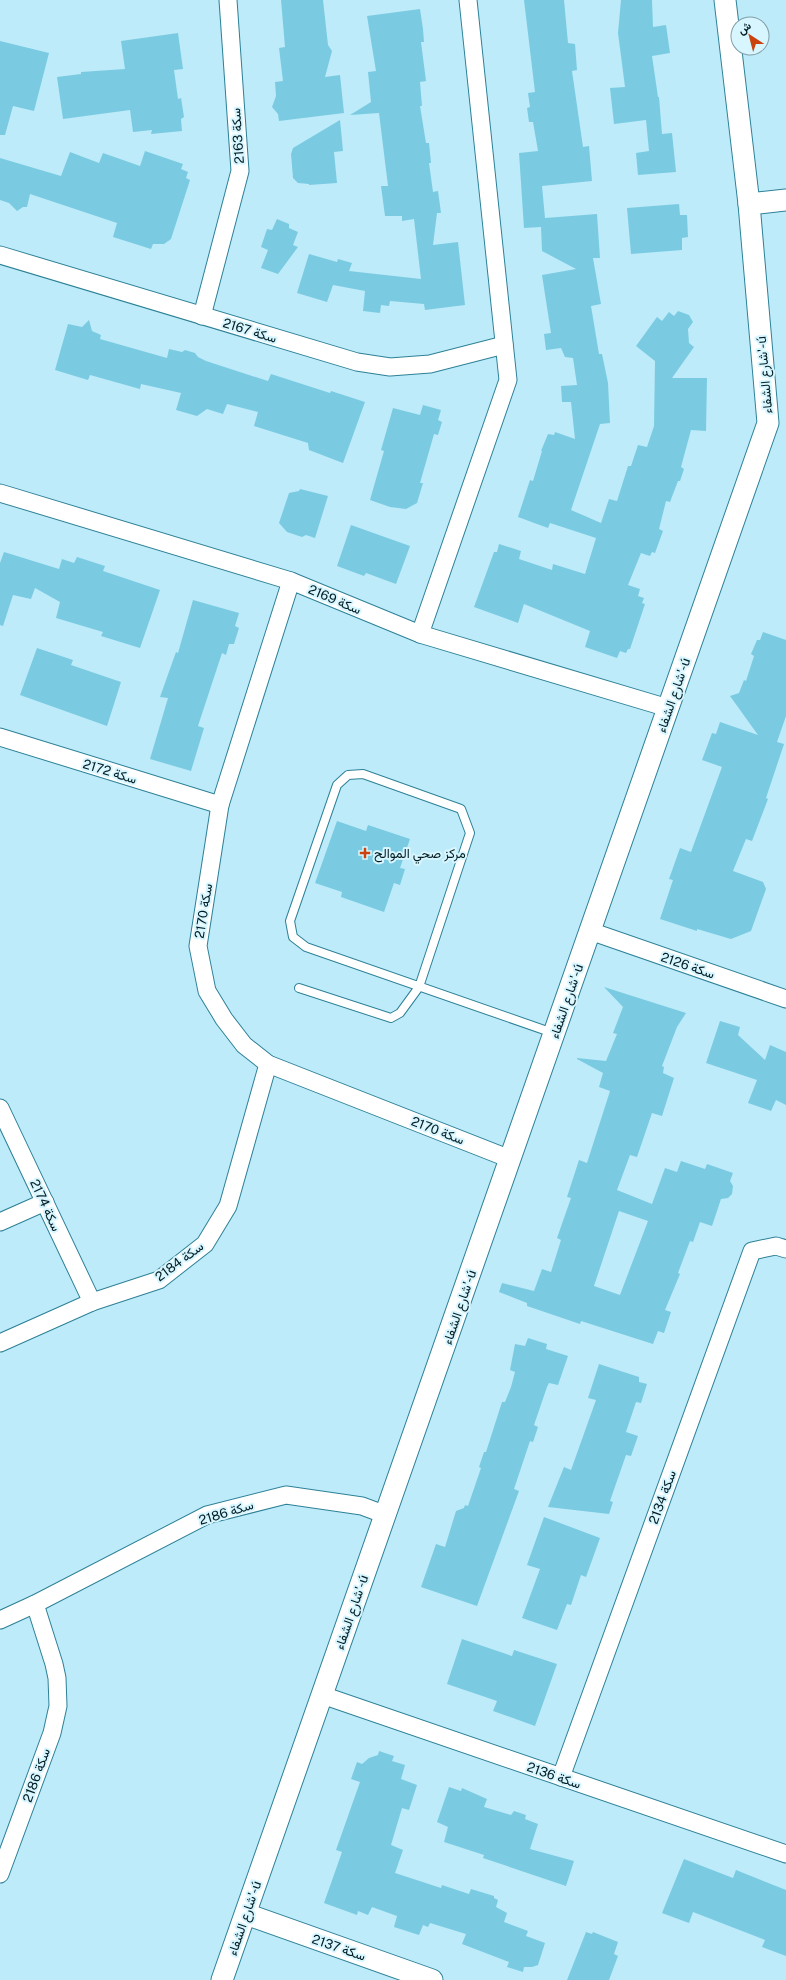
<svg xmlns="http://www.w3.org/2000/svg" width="786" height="1980" font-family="'Public Sans',Vazirmatn,sans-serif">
<rect width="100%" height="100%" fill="#bdebf9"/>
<g fill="#7acbe2" fill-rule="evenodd">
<path d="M 281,0 L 323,0 L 328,45 L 332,51 L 325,77 L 340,75 L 344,113 L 279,121 L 278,114 L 272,107 L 276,96 L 275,82 L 283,81 L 279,48 L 285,47 Z"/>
<path d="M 524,0 L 564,0 L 568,43 L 575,44 L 577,70 L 572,71 L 583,147 L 589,146 L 592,181 L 542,186 L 545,218 L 597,214 L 600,258 L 593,258 L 601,304 L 591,306 L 599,354 L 602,354 L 608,383 L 610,423 L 600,424 L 571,510 L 601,523 L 609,499 L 617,501 L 628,466 L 631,466 L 638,445 L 647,447 L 654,426 L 655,361 L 636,346 L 657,317 L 662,321 L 669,312 L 674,316 L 678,311 L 689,315 L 693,322 L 688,329 L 689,343 L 694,347 L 672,378 L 707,378 L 706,431 L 691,430 L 681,467 L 684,469 L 680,481 L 678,481 L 670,502 L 666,501 L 659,529 L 663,531 L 655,553 L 652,552 L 650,556 L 641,553 L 628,585 L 640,589 L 638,596 L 644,598 L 642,603 L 645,604 L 630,649 L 628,649 L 626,653 L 620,651 L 617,658 L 585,647 L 590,631 L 524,604 L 518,623 L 474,607 L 494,552 L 497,552 L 499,544 L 521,551 L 519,559 L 552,570 L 553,564 L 585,574 L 596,538 L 550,523 L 548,528 L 518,517 L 530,480 L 533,481 L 542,451 L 541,451 L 548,434 L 554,435 L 555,432 L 575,439 L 571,402 L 562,402 L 561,386 L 577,385 L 573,358 L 565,357 L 561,348 L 546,350 L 544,334 L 551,333 L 542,275 L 576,269 L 542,251 L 541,227 L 524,228 L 519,153 L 538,151 L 533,122 L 529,122 L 527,108 L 530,107 L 528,93 L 535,92 Z"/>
<path d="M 621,0 L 652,0 L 653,27 L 666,25 L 670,53 L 652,56 L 658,97 L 659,97 L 662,134 L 672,133 L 676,172 L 638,175 L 636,153 L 649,151 L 646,120 L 614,124 L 610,88 L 625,87 L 618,33 Z"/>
<path d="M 420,9 L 423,29 L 424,42 L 421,42 L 426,81 L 420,82 L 422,106 L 420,106 L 426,143 L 429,143 L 431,163 L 429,163 L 433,192 L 438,191 L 441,213 L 437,213 L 433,245 L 458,242 L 465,305 L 425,310 L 424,304 L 390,301 L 389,306 L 381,305 L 380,313 L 363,311 L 365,291 L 333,285 L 327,302 L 297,293 L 309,254 L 337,262 L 338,259 L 352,263 L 349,271 L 421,279 L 414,219 L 402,221 L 402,216 L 385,216 L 381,186 L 388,186 L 379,113 L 350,115 L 371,102 L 368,72 L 376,71 L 367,16 Z"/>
<path d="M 178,33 L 183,69 L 174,70 L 178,99 L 181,98 L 184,117 L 181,119 L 182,131 L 151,134 L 152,130 L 133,132 L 130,110 L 63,119 L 57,77 L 81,74 L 81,72 L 125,69 L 121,41 Z"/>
<path d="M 0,41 L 49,53 L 34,111 L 13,106 L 5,135 L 0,135 Z"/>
<path d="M 340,120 L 343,151 L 334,152 L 337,183 L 309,185 L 309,184 L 298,183 L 293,178 L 291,154 L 293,148 Z"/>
<path d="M 145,151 L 183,164 L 181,169 L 188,172 L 186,178 L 190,180 L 171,239 L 164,244 L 153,244 L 151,249 L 113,237 L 117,223 L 30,194 L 27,207 L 23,207 L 17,211 L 9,203 L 0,200 L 0,158 L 61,176 L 70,152 L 99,163 L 103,153 L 140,166 Z"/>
<path d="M 679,204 L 680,215 L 687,215 L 688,237 L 682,238 L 682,250 L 631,254 L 627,208 Z"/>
<path d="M 277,219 L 289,224 L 289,228 L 298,232 L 293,245 L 298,247 L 278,274 L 261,268 L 268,250 L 261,247 L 267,229 L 272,230 Z"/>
<path d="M 89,320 L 92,331 L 101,335 L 100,339 L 167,358 L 169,349 L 182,352 L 185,350 L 195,353 L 198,357 L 206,361 L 268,381 L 271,374 L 330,393 L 331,391 L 365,402 L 343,463 L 309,450 L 308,443 L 254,426 L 258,412 L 227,404 L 223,414 L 207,409 L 197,416 L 176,410 L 181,393 L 141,384 L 140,389 L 90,375 L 88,380 L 55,370 L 68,324 L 82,327 Z"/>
<path d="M 423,405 L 441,410 L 438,420 L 442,422 L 438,435 L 434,434 L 420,483 L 423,483 L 417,503 L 406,509 L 390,507 L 370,500 L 384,451 L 381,450 L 393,408 L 420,415 Z"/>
<path d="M 300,489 L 328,496 L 315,538 L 306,535 L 302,537 L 287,532 L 279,523 L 289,493 L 299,491 Z"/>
<path d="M 351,525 L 410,546 L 396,584 L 366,573 L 364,576 L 337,566 Z"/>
<path d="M 4,552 L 59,569 L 62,559 L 74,563 L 77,557 L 105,566 L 103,571 L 160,590 L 140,648 L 101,636 L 103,632 L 56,618 L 60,602 L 35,588 L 31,599 L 13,595 L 3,626 L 0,625 L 0,563 Z"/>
<path d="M 193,600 L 239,613 L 235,626 L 239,628 L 234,644 L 229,644 L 226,655 L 222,653 L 198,726 L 204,728 L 191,771 L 150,759 L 168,698 L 160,697 L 176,652 L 178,653 Z"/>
<path d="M 763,632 L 786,640 L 786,716 L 777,742 L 784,744 L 766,798 L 768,799 L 752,841 L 746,839 L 733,871 L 763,882 L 766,889 L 751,931 L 731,939 L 697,929 L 697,931 L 660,919 L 673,880 L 669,879 L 680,848 L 691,852 L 722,767 L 702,760 L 712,733 L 716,734 L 720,722 L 758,735 L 730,696 L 739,693 L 744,680 L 746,681 L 754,656 L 751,654 L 757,640 L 760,640 Z"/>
<path d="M 37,648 L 73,660 L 71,665 L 121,682 L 107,726 L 20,695 Z"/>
<path d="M 337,821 L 366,831 L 368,825 L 410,839 L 400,868 L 405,869 L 400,885 L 394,883 L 384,912 L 341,897 L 342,892 L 315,883 Z"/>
<path d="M 604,987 L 686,1013 L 677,1027 L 662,1066 L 664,1067 L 663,1073 L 674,1078 L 662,1116 L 652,1113 L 637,1157 L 630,1155 L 617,1190 L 652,1204 L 665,1168 L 677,1172 L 681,1161 L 705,1169 L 707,1164 L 733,1173 L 730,1181 L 733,1186 L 732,1194 L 728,1198 L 721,1199 L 712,1226 L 700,1222 L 693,1242 L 690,1241 L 678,1273 L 680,1274 L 665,1310 L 671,1312 L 664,1333 L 658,1331 L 653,1344 L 581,1321 L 580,1324 L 527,1306 L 527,1303 L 499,1292 L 502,1283 L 534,1291 L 542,1269 L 551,1272 L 561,1240 L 557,1238 L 571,1198 L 567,1197 L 579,1160 L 587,1163 L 610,1091 L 599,1087 L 603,1073 L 577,1059 L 577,1058 L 606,1061 L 617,1034 L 613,1033 L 623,1007 ZM 619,1211 L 648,1221 L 620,1295 L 594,1286 Z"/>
<path d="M 720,1021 L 740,1027 L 738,1035 L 765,1060 L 770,1045 L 786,1052 L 786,1105 L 776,1100 L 771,1111 L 748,1103 L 757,1080 L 706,1063 Z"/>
<path d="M 528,1338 L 547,1344 L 546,1349 L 568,1356 L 558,1385 L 549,1383 L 547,1387 L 534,1425 L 538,1427 L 533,1442 L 530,1441 L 514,1489 L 519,1491 L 477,1606 L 421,1587 L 436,1544 L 445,1547 L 456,1511 L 464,1508 L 465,1505 L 468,1506 L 481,1468 L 479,1467 L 484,1452 L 486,1452 L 502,1402 L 505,1402 L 511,1387 L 515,1372 L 510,1370 L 515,1344 L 525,1346 Z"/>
<path d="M 599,1364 L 639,1377 L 639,1382 L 647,1384 L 641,1403 L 636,1402 L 626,1432 L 638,1436 L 631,1456 L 626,1455 L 610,1501 L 613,1502 L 609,1514 L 548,1507 L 564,1467 L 571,1470 L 596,1400 L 588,1398 Z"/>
<path d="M 544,1517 L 600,1538 L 586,1577 L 581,1575 L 571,1605 L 567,1604 L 557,1630 L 522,1618 L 540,1569 L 527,1565 Z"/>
<path d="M 462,1639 L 512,1656 L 514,1650 L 557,1664 L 535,1726 L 493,1711 L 497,1701 L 447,1684 Z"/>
<path d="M 379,1751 L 394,1756 L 392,1761 L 405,1765 L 401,1779 L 417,1785 L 409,1810 L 402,1808 L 391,1845 L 403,1850 L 395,1873 L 441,1888 L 442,1885 L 469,1894 L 471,1889 L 494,1896 L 494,1898 L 498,1900 L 496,1907 L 507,1913 L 504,1922 L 528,1931 L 526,1936 L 545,1943 L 538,1965 L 532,1967 L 524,1967 L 523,1972 L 507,1967 L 509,1962 L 462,1944 L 466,1934 L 430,1923 L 428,1927 L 423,1925 L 419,1935 L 394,1927 L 397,1916 L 372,1907 L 368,1915 L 358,1911 L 357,1915 L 324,1903 L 342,1852 L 336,1850 L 360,1782 L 351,1779 L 357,1762 L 362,1764 L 369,1758 L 378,1755 Z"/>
<path d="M 449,1787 L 461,1791 L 462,1788 L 487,1799 L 484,1807 L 511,1815 L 514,1811 L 526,1815 L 525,1819 L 538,1824 L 530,1849 L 574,1861 L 566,1886 L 483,1858 L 484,1855 L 444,1842 L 448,1827 L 437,1822 Z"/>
<path d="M 684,1859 L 733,1878 L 736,1870 L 786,1890 L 786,1956 L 762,1947 L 765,1940 L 693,1912 L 689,1923 L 662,1913 Z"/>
<path d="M 586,1932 L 592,1934 L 593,1932 L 618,1942 L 614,1954 L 618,1956 L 609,1980 L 567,1980 Z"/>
</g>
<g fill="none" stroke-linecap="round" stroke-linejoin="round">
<defs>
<path id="service" d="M 299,988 L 391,1018 L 400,1013 L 419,987 L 470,833 L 461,809 L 363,774 L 348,775 L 337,785 L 290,921 L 293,937 L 306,947 L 553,1033"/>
<g id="minor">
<path d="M 0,255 L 357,362 L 390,367 L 430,364 L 504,345"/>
<path d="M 202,316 L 240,171 L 228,0"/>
<path d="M 0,493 L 291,581 L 420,634 L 668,708"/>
<path d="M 291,581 L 220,805 L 198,946 L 207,991 L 224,1019 L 244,1045 L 268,1064 L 510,1159"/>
<path d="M 420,634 L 508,380 L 468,0"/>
<path d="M 0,737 L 220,805"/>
<path d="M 590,931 L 786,999"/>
<path d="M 0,1108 L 92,1302"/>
<path d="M 0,1222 L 45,1202"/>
<path d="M 0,1343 L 92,1302 L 159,1280 L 205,1244 L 228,1206 L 268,1064"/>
<path d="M 0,1620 L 35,1604 L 207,1515 L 286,1495 L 362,1506 L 386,1515"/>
<path d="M 322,1695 L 786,1854"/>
<path d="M 561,1777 L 752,1251 L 776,1246 L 786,1249"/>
<path d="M 0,1874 L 52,1733 L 58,1706 L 57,1678 L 54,1664 L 35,1604"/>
</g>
<g id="tertiary">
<path d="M 749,204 L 786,200"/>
<path d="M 246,1914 L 432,1980"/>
<path d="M 222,1980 L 768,423 L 749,204 L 725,0"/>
</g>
</defs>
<use href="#service" stroke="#2d8197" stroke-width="10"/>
<use href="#minor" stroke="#2d8197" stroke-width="19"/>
<use href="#tertiary" stroke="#2d8197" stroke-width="23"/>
<use href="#service" stroke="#fff" stroke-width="8"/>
<use href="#minor" stroke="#fff" stroke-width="17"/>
<use href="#tertiary" stroke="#fff" stroke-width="21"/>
</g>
<path fill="#ca430e" stroke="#d7f6ff" stroke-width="1.5" d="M363 847h4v4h4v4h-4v4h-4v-4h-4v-4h4z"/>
<g text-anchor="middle" stroke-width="4" stroke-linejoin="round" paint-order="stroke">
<g font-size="13" fill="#031c22" stroke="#d7f6ff">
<text transform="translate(237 136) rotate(-94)" y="5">سكة 2163</text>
<text transform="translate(250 330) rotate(17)" y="5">سكة 2167</text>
<text transform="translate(764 375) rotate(-95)" y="5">شارع الشفاء'-ú</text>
<text transform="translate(335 599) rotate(23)" y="5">سكة 2169</text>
<text transform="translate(673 695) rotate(-71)" y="5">شارع الشفاء'-ú</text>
<text transform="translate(110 771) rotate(17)" y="5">سكة 2172</text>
<text transform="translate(203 911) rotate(-81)" y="5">سكة 2170</text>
<text transform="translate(688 965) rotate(19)" y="5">سكة 2126</text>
<text transform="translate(566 1001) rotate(-71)" y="5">شارع الشفاء'-ú</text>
<text transform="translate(438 1130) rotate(21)" y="5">سكة 2170</text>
<text transform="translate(46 1205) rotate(65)" y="5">سكة 2174</text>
<text transform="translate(179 1261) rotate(-37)" y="5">سكة 2184</text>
<text transform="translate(459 1307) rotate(-71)" y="5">شارع الشفاء'-ú</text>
<text transform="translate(662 1497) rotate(-70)" y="5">سكة 2134</text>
<text transform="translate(226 1512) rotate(-17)" y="5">سكة 2186</text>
<text transform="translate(351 1612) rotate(-71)" y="5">شارع الشفاء'-ú</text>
<text transform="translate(36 1775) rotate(-70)" y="5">سكة 2186</text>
<text transform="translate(554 1775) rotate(19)" y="5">سكة 2136</text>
<text transform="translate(244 1918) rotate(-71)" y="5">شارع الشفاء'-ú</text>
<text transform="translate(339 1947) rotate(19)" y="5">سكة 2137</text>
</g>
<g font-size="13" fill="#031c22" stroke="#d7f6ff" text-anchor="start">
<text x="374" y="858">مركز صحي الموالح</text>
</g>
</g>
<g transform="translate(750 36) rotate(324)"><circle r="19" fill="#d7f6ff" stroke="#829fa7"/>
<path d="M0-3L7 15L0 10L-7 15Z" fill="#ca430e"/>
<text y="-6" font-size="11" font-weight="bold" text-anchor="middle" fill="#031c22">ش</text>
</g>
</svg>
